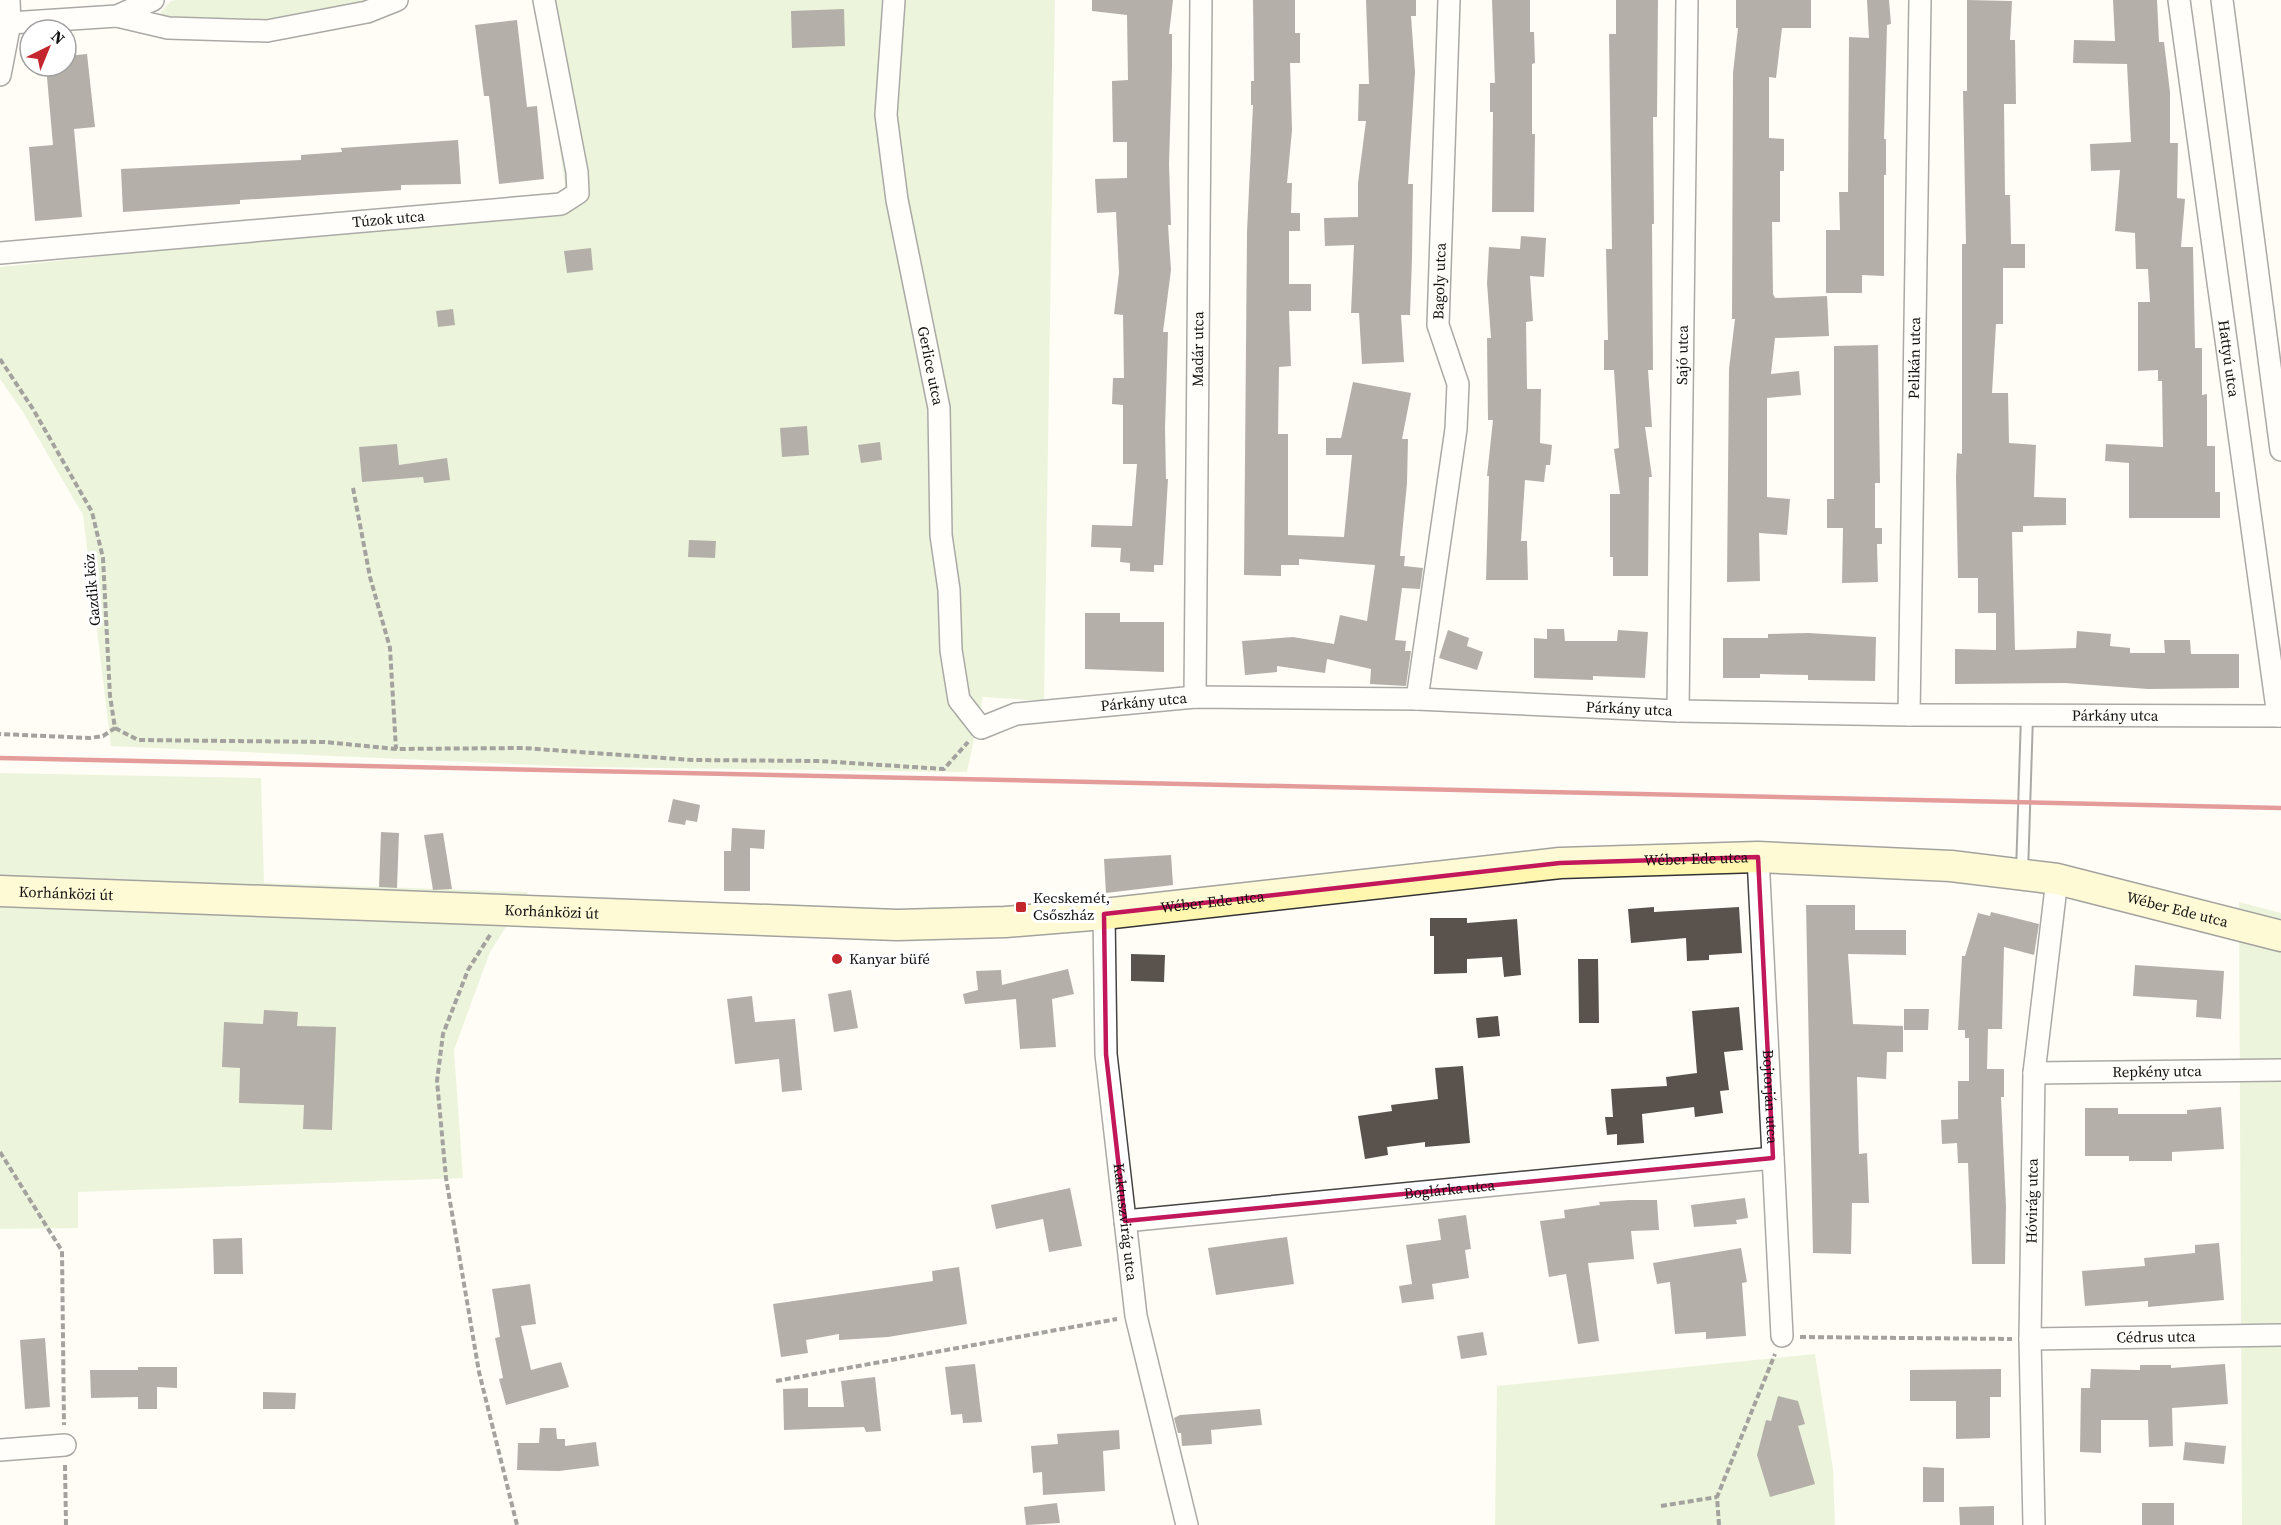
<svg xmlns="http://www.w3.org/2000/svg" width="2281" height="1525" font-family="'Source Serif 4',serif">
<rect width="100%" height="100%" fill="#fffdf5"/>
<g fill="#d5ebbd">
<path d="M 176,0 L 370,0 L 293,17 L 251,20 L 168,18 L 160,13 L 171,1 Z"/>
<path d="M 539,0 L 1055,0 L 1044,701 L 983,697 L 967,772 L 581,767 L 111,746 L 83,515 L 23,412 L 0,379 L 0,267 L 568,207 Z"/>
<path d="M 0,773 L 261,778 L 264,883 L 528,892 L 490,952 L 454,1050 L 463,1178 L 78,1192 L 78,1228 L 0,1229 Z"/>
<path d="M 2239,902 L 2281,913 L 2281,1525 L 2242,1525 Z"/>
<path d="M 1815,1354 L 1833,1469 L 1835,1525 L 1495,1525 L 1497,1386 Z"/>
</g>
<g fill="#5a524d">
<path d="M 1092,0 L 1173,0 L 1169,34 L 1172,34 L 1172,66 L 1169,164 L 1171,225 L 1168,225 L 1171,270 L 1163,332 L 1168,332 L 1165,428 L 1166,479 L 1168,479 L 1163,565 L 1154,565 L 1154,572 L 1130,571 L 1130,563 L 1120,562 L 1121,548 L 1091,547 L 1092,525 L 1132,526 L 1137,464 L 1123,464 L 1123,405 L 1112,404 L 1113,378 L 1124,378 L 1123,315 L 1114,314 L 1119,273 L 1116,212 L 1097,213 L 1095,179 L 1127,178 L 1127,142 L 1113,142 L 1112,81 L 1128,80 L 1127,15 L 1092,11 Z"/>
<path d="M 1253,0 L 1295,0 L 1295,33 L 1300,33 L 1300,63 L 1290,63 L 1292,130 L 1287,183 L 1292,183 L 1291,213 L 1300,213 L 1300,231 L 1289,231 L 1289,284 L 1311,284 L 1311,311 L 1289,311 L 1291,366 L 1279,367 L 1278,434 L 1288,434 L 1288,535 L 1344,537 L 1352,455 L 1326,455 L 1326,438 L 1341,438 L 1353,382 L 1411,393 L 1402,439 L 1408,439 L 1407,483 L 1400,556 L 1405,556 L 1404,566 L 1423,568 L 1420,589 L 1402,588 L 1395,640 L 1406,641 L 1405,651 L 1411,651 L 1406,686 L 1370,684 L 1371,669 L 1327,659 L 1325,673 L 1277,666 L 1277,672 L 1245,675 L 1242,641 L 1293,637 L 1334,644 L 1340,615 L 1367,621 L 1375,565 L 1299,559 L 1299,565 L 1281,565 L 1281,576 L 1244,575 L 1247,232 L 1253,105 L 1251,105 L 1251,81 L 1254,81 Z"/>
<path d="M 1366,0 L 1416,0 L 1416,16 L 1411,16 L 1415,72 L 1408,184 L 1413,184 L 1412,258 L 1410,315 L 1401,315 L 1404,362 L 1362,364 L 1359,313 L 1351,313 L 1354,245 L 1325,246 L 1324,218 L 1358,217 L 1358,183 L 1366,121 L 1358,121 L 1359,84 L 1369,84 Z"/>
<path d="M 1492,0 L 1530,0 L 1530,32 L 1534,32 L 1535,63 L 1532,64 L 1532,134 L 1535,134 L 1534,212 L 1492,212 L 1493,112 L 1490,112 L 1490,83 L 1495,83 Z"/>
<path d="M 1616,0 L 1658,0 L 1657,117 L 1653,117 L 1654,224 L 1652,224 L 1653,370 L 1648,370 L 1652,427 L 1645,427 L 1652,477 L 1649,477 L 1648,576 L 1613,576 L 1613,557 L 1610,557 L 1610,494 L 1620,494 L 1614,449 L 1619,448 L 1614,370 L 1604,370 L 1604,340 L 1608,340 L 1606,249 L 1612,249 L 1609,34 L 1616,34 Z"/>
<path d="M 1736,0 L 1811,0 L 1811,28 L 1782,28 L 1776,78 L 1769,77 L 1769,138 L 1784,139 L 1784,171 L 1780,171 L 1780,222 L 1772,222 L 1773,294 L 1775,298 L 1827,296 L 1829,336 L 1775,338 L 1771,374 L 1799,371 L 1801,395 L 1767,398 L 1767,497 L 1790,499 L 1787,535 L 1759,533 L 1760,581 L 1727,582 L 1729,369 L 1735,319 L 1732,319 L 1733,73 L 1738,28 L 1736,28 Z"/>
<path d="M 1867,0 L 1889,0 L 1891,24 L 1887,25 L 1884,139 L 1886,139 L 1886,175 L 1884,175 L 1884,276 L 1862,275 L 1862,293 L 1826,293 L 1826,230 L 1840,230 L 1839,192 L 1848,192 L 1849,37 L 1869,38 Z"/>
<path d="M 1967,0 L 2012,1 L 2010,40 L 2015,40 L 2016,104 L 2004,104 L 2005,195 L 2010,195 L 2011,244 L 2025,244 L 2025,268 L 2003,268 L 2003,324 L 1996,324 L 1992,393 L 2008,393 L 2009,443 L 2036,445 L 2034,497 L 2066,498 L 2066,525 L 2023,526 L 2023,532 L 2012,532 L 2015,650 L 2076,648 L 2077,631 L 2111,634 L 2110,646 L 2130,648 L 2130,653 L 2165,653 L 2164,640 L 2190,640 L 2191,654 L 2239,654 L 2239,688 L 2148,689 L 2065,683 L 1955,684 L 1955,649 L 1996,650 L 1996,613 L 1978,613 L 1978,578 L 1958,578 L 1956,477 L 1957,453 L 1962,454 L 1962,244 L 1966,244 L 1963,91 L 1967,91 Z"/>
<path d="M 2113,0 L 2157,0 L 2159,42 L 2164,42 L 2170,92 L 2170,143 L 2178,143 L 2177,198 L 2185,199 L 2181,247 L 2193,247 L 2195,348 L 2202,348 L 2202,395 L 2207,394 L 2207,446 L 2215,446 L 2215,492 L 2220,492 L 2220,518 L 2129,518 L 2129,463 L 2105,461 L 2106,444 L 2163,447 L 2162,381 L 2158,381 L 2158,370 L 2138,371 L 2138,302 L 2150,302 L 2148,269 L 2136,269 L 2135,233 L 2115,231 L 2120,170 L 2091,171 L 2090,144 L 2131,142 L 2127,64 L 2073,63 L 2074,40 L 2115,41 Z"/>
<path d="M 844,9 L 845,46 L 792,48 L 791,11 Z"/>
<path d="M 517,20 L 527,107 L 537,106 L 544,179 L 499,184 L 489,96 L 484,96 L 475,25 Z"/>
<path d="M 87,54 L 95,127 L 74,129 L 82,217 L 35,221 L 29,147 L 53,145 L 46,66 L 66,66 L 66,56 Z"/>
<path d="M 458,140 L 461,184 L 401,185 L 401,190 L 240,200 L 240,204 L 123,212 L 121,169 L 301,160 L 301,155 L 342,152 L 341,148 Z"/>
<path d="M 1521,236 L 1546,238 L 1544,277 L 1530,276 L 1533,321 L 1526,322 L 1527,389 L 1541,389 L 1540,443 L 1552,445 L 1550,465 L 1546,465 L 1544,482 L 1525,480 L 1521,541 L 1527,541 L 1528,580 L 1486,580 L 1489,476 L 1487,476 L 1493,420 L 1488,420 L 1487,338 L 1491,338 L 1487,283 L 1489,247 L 1520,249 Z"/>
<path d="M 591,248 L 593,270 L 567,273 L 564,251 Z"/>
<path d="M 453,309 L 455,325 L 438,327 L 436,311 Z"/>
<path d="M 1878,345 L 1880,483 L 1875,483 L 1875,528 L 1882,528 L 1882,544 L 1877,544 L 1878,582 L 1842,583 L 1843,528 L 1827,528 L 1827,499 L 1834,499 L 1834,346 Z"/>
<path d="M 807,426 L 809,455 L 782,457 L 780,428 Z"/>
<path d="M 880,442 L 882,460 L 861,463 L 858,445 Z"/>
<path d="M 397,444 L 399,465 L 447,458 L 450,480 L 424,483 L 423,477 L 362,482 L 359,447 Z"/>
<path d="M 689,540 L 716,541 L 715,558 L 688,557 Z"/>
<path d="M 1085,613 L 1120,613 L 1120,622 L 1164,622 L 1164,672 L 1085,669 Z"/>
<path d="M 1547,629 L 1564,629 L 1565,641 L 1617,641 L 1618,630 L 1648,632 L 1645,678 L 1593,676 L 1593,680 L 1534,678 L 1534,638 L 1547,639 Z"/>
<path d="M 1448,630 L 1469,638 L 1467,646 L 1483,652 L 1477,670 L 1439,658 Z"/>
<path d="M 1808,633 L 1876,637 L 1875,681 L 1808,680 L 1808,675 L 1760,674 L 1760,678 L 1723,678 L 1723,638 L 1768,638 L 1768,634 Z"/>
<path d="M 673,799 L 700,805 L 697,822 L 686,820 L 685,825 L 668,822 Z"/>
<path d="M 732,828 L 765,830 L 764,849 L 750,848 L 750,891 L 724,891 L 724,851 L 731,851 Z"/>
<path d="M 381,832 L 399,833 L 397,888 L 379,887 Z"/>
<path d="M 443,833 L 452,889 L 433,890 L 424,835 Z"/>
<path d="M 1171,855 L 1173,885 L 1106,893 L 1104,859 Z"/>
<path d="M 1806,905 L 1855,905 L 1855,930 L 1906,930 L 1906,955 L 1848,954 L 1853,1024 L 1903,1026 L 1903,1052 L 1887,1052 L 1886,1079 L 1857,1077 L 1859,1154 L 1867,1153 L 1869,1203 L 1852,1203 L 1851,1254 L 1813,1253 Z"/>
<path d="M 1654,907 L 1654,912 L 1739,907 L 1742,953 L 1709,955 L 1709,960 L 1687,961 L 1686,938 L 1631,943 L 1628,909 Z"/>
<path d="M 1991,912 L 2039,924 L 2034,955 L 2004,947 L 2002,1029 L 1988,1029 L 1987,1069 L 2004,1069 L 2004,1097 L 2001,1097 L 2006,1207 L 2005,1264 L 1972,1264 L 1968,1163 L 1958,1163 L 1957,1143 L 1942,1144 L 1941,1120 L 1958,1119 L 1958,1081 L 1969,1081 L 1969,1038 L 1965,1038 L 1965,1030 L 1958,1030 L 1962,956 L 1965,956 L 1978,913 L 1990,916 Z"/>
<path d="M 1430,918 L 1467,918 L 1467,923 L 1517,919 L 1521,975 L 1504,977 L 1502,957 L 1467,959 L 1467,973 L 1434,974 L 1434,936 L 1430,936 Z"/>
<path d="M 1131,954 L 1165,955 L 1164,982 L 1131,981 Z"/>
<path d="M 1578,959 L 1598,959 L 1599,1023 L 1579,1023 Z"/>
<path d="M 2135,965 L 2224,971 L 2221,1019 L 2196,1017 L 2197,1000 L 2133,996 Z"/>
<path d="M 1068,969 L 1074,994 L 1052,999 L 1056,1047 L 1020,1049 L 1016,999 L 965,1004 L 963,994 L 978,990 L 976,971 L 1001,970 L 1002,985 Z"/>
<path d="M 851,990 L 858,1028 L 834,1032 L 828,994 Z"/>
<path d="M 752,996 L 755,1022 L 795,1019 L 802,1090 L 782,1092 L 779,1059 L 735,1064 L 727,999 Z"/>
<path d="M 1739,1007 L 1743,1050 L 1724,1052 L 1729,1090 L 1720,1091 L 1723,1113 L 1695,1117 L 1694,1107 L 1642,1114 L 1644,1143 L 1617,1145 L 1617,1134 L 1607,1135 L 1605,1117 L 1613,1117 L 1611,1089 L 1667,1086 L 1666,1077 L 1697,1073 L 1692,1011 Z"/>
<path d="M 1904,1009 L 1929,1009 L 1928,1030 L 1904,1030 Z"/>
<path d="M 264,1010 L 298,1012 L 297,1026 L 336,1027 L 332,1130 L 303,1129 L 304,1105 L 239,1103 L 240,1068 L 222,1067 L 224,1022 L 263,1024 Z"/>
<path d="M 1498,1016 L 1500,1036 L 1478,1038 L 1476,1018 Z"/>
<path d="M 1463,1066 L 1470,1143 L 1425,1147 L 1425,1142 L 1387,1147 L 1388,1155 L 1365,1159 L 1358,1116 L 1392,1111 L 1391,1105 L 1438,1099 L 1435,1068 Z"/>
<path d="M 2221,1107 L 2224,1149 L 2172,1152 L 2172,1161 L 2129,1161 L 2129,1156 L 2085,1156 L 2085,1108 L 2118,1108 L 2118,1114 L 2187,1114 L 2187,1110 Z"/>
<path d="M 1070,1188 L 1082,1246 L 1049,1252 L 1043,1219 L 996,1229 L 991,1205 Z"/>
<path d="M 1745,1198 L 1748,1218 L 1736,1220 L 1737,1224 L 1694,1227 L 1691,1205 Z"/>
<path d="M 1629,1200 L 1657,1200 L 1659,1230 L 1631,1231 L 1634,1259 L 1588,1263 L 1599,1341 L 1578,1344 L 1566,1274 L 1549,1277 L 1540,1221 L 1565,1218 L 1564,1210 L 1600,1205 L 1599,1202 Z"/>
<path d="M 1466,1215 L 1471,1249 L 1465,1250 L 1469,1278 L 1432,1284 L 1434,1299 L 1402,1303 L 1399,1286 L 1412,1284 L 1406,1245 L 1441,1240 L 1438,1219 Z"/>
<path d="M 1287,1237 L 1294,1284 L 1216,1295 L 1208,1248 Z"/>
<path d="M 242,1238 L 243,1274 L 214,1274 L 213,1239 Z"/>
<path d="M 2219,1243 L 2224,1300 L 2148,1307 L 2148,1301 L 2085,1306 L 2082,1271 L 2145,1266 L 2144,1258 L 2195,1253 L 2195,1245 Z"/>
<path d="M 1741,1248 L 1747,1282 L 1742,1283 L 1746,1336 L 1706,1339 L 1706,1332 L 1675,1334 L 1670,1282 L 1657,1284 L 1653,1263 Z"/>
<path d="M 959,1267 L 967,1324 L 888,1337 L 839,1340 L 839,1334 L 806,1340 L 808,1353 L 781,1357 L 773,1304 L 933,1281 L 932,1271 Z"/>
<path d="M 530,1284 L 536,1324 L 521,1326 L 531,1370 L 561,1362 L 569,1387 L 506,1405 L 499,1379 L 503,1378 L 495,1338 L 500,1337 L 492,1289 Z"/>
<path d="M 1483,1332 L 1487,1355 L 1461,1359 L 1457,1336 Z"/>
<path d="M 45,1338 L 50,1407 L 25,1409 L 20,1340 Z"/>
<path d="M 975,1364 L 982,1422 L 963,1423 L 962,1414 L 951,1415 L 945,1367 Z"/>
<path d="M 2225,1364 L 2228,1404 L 2172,1408 L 2173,1446 L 2149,1447 L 2148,1420 L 2101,1420 L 2101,1453 L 2080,1452 L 2081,1388 L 2090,1388 L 2091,1369 L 2140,1370 L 2140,1365 L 2171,1365 L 2171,1368 Z"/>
<path d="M 138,1367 L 177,1367 L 177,1388 L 157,1387 L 157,1409 L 138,1409 L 138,1397 L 91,1398 L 90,1370 L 138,1370 Z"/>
<path d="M 2001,1369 L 2001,1397 L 1990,1397 L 1990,1438 L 1956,1439 L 1956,1401 L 1910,1401 L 1910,1370 Z"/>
<path d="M 875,1377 L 881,1431 L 866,1432 L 864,1427 L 784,1430 L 783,1389 L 808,1388 L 808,1407 L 844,1407 L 841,1381 Z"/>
<path d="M 263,1392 L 296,1393 L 295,1409 L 263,1409 Z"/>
<path d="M 1778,1396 L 1798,1401 L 1805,1424 L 1798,1426 L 1815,1484 L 1770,1497 L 1757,1455 L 1766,1420 L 1771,1421 Z"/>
<path d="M 1260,1409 L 1262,1425 L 1211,1430 L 1212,1444 L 1182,1446 L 1181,1433 L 1178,1433 L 1174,1418 L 1180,1415 Z"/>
<path d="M 540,1428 L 556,1428 L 557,1439 L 565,1439 L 565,1446 L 596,1442 L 599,1466 L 559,1471 L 517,1470 L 518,1443 L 539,1443 Z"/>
<path d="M 1119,1430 L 1120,1449 L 1103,1451 L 1105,1491 L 1043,1495 L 1042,1472 L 1033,1473 L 1031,1446 L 1058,1444 L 1057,1434 Z"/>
<path d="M 2185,1442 L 2226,1446 L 2224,1464 L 2183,1460 Z"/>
<path d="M 1923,1467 L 1944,1468 L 1944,1502 L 1923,1502 Z"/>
<path d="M 1057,1503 L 1060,1523 L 1026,1525 L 1024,1507 Z"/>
<rect x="2142" y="1503" width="32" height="22"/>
<path d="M 1994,1506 L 1994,1525 L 1960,1525 L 1959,1507 Z"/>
</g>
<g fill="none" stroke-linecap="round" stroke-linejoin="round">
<defs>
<path id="lane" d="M 2022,873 L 2027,716"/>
<g id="street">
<path id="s1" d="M 894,0 L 886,115 L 897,200 L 939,408 L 941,535 L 949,590 L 951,650 L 959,700 L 981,728 L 1016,714 L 1195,697 L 1417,699 L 1678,711 L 1909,715 L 2281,716"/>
<path id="s2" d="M 2179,0 L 2278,716"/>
<path d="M 2222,0 L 2281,450"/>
<path d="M 117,16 L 168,28 L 267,31 L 367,12 L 397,0"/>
<path d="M 10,23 L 117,16 L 153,0"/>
<path d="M 0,75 L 10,23 L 9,0"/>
<path id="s3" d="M 0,253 L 561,204 L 578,193 L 577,172 L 544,0"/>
<path id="s4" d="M 1195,697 L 1201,0"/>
<path id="s5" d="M 1417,699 L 1456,429 L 1458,384 L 1438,325 L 1449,0"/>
<path id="s6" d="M 1678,711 L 1687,0"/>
<path id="s7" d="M 1909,715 L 1920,0"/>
<path id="s8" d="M 1758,857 L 1782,1336"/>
<path id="s9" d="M 1104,914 L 1106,1054 L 1136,1316 L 1187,1525"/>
<path id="s10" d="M 2034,1073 L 2281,1070"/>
<path id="s11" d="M 1125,1221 L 1773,1158"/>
<path id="s12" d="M 2030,1339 L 2281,1335"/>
<path d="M 0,1450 L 65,1445"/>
<path id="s13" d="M 2034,1525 L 2030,1339 L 2034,1073 L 2057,879"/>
</g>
<g id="secondary">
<path id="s14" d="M 0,891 L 897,925 L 1005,922 L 1104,914 L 1560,863 L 1758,857 L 1951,866 L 2057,879 L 2281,936"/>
</g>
</defs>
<use href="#lane" stroke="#444" stroke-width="14"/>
<use href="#street" stroke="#444" stroke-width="24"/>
<use href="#secondary" stroke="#333" stroke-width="33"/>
<g stroke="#333" stroke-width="4" stroke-dasharray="6 3" stroke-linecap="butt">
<path d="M 0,359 L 33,409 L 92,512 L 103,558 L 110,696 L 115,728 L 103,736 L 90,738 L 0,734"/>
<path d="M 353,488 L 370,577 L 390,648 L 396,749"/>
<path d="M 115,728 L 138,740 L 325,742 L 396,749 L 523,748 L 692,760 L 819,761 L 944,769 L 968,742"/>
<path d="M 490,935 L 468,970 L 443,1034 L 437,1081 L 446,1178 L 479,1372 L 517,1525"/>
<path d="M 0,1152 L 62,1251 L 64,1425"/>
<path d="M 1800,1337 L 2012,1339"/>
<path d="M 776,1381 L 1117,1319"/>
<path d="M 65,1465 L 66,1525"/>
<path d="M 1661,1506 L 1717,1497"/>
<path d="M 1719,1525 L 1717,1497 L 1775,1354"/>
</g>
<use href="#lane" stroke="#fff" stroke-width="10"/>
<use href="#street" stroke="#fff" stroke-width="21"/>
<use href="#secondary" stroke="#fff6b0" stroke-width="30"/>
<path stroke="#c4262e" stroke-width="4.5" d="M 0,758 L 2281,808"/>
</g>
<path d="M0 0H2281V1525H0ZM 1758,857 L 1773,1158 L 1125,1221 L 1106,1054 L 1104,914 L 1560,863 Z" fill="#fffdf5" fill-opacity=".55" fill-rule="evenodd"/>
<path fill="none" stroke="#c2185b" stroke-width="4.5" stroke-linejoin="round" d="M 1758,857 L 1773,1158 L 1125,1221 L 1106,1054 L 1104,914 L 1560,863 Z"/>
<g fill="#c4262e" stroke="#fff" stroke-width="2">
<rect x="1015" y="901" width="12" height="12" rx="3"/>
<circle cx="837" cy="959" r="6"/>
</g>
<g text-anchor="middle" stroke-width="6" stroke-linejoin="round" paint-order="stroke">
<g font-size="15" fill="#111" stroke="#fff">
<text dy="5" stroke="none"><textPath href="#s3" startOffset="390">Túzok utca</textPath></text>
<text dy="5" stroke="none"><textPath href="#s5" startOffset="424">Bagoly utca</textPath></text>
<text dy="5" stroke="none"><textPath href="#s4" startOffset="348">Madár utca</textPath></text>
<text dy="5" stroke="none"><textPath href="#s6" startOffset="356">Sajó utca</textPath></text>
<text dy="5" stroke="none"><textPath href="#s7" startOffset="357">Pelikán utca</textPath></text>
<text dy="5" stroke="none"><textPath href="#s2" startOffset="362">Hattyú utca</textPath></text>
<text dy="5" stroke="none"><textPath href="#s1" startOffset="370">Gerlice utca</textPath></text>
<text transform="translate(92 590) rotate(-95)" y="5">Gazdik köz</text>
<text dy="5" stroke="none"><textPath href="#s1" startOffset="908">Párkány utca</textPath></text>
<text dy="5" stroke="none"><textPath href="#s1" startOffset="1394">Párkány utca</textPath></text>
<text dy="5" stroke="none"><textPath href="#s1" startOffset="1880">Párkány utca</textPath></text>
<text dy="5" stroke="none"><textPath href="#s14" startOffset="1700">Wéber Ede utca</textPath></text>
<text dy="5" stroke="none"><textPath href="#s14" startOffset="66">Korhánközi út</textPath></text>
<text dy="5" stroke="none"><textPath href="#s14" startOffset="1214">Wéber Ede utca</textPath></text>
<text dy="5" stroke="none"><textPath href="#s14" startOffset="2186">Wéber Ede utca</textPath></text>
<text dy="5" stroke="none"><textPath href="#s14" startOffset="552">Korhánközi út</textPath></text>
<text dy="5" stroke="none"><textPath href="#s10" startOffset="123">Repkény utca</textPath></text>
<text dy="5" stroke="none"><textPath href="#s8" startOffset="240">Bojtorján utca</textPath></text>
<text dy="5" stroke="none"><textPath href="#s11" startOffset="326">Boglárka utca</textPath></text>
<text dy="5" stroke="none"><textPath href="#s13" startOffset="324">Hóvirág utca</textPath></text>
<text dy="5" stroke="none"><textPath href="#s9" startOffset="309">Kaktuszvirág utca</textPath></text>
<text dy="5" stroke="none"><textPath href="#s12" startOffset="126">Cédrus utca</textPath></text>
</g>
<g font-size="15" fill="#111" stroke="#fff" text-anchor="start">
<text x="1033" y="903">Kecskemét,<tspan x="1033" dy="17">Csőszház</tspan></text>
<text x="849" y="964">Kanyar büfé</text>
</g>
</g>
<g transform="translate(48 48) rotate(43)"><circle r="28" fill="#ffffff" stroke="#a0a0a0" stroke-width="1.5"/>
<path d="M0-4.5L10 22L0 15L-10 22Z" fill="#c4262e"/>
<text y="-9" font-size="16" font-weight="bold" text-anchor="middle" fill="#111111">N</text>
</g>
</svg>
